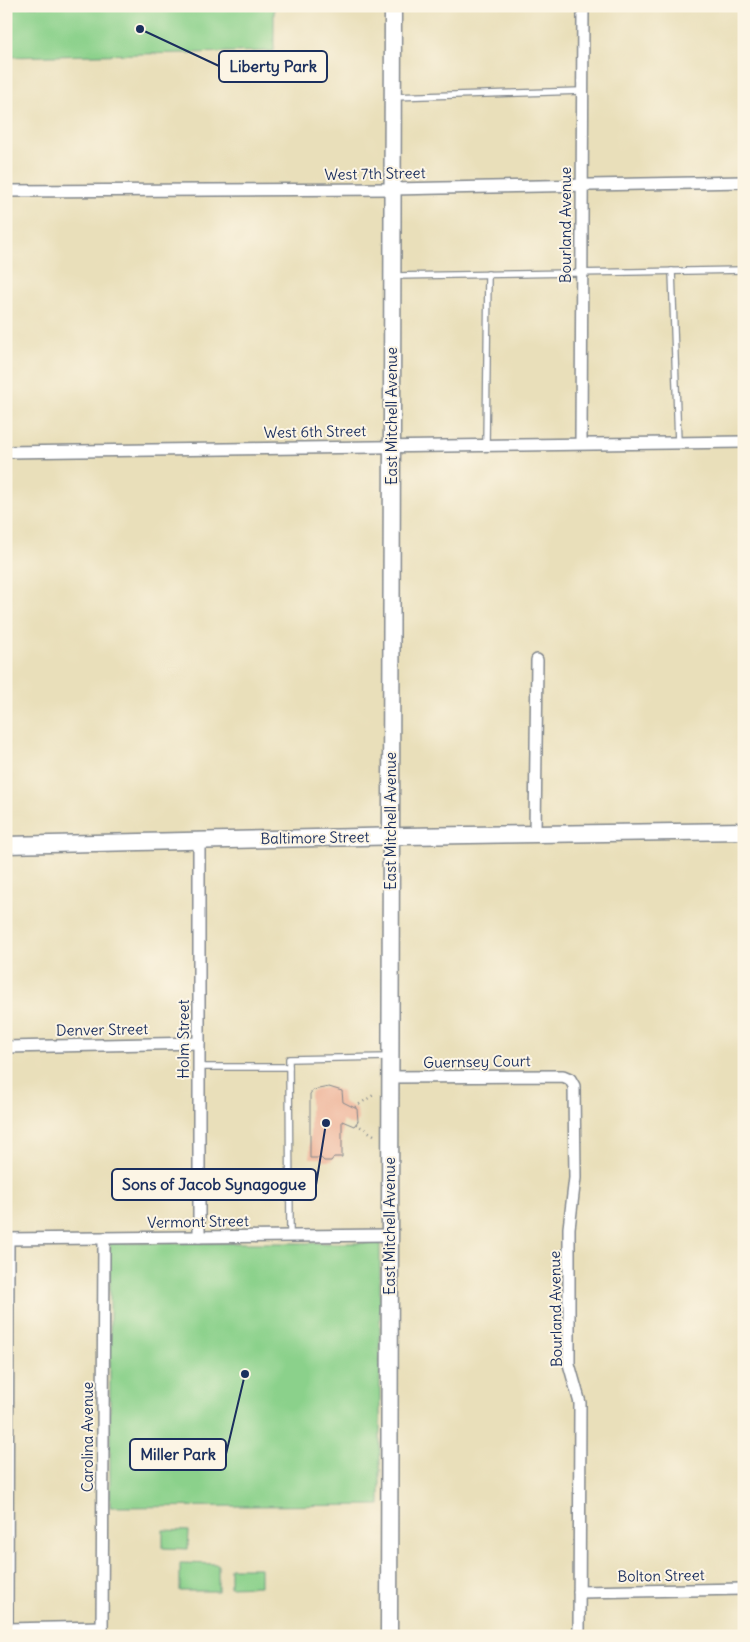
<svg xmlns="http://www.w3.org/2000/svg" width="750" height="1642" font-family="Delius,sans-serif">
<rect width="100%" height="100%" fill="#fcf5e5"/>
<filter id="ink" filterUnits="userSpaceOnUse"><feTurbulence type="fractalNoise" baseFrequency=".02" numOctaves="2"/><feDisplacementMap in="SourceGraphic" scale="10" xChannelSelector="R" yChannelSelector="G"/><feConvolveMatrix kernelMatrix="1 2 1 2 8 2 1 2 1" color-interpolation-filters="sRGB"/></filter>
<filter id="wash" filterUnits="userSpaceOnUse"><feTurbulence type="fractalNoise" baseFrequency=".0096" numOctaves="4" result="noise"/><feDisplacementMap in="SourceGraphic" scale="20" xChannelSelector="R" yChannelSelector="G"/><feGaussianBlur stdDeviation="1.12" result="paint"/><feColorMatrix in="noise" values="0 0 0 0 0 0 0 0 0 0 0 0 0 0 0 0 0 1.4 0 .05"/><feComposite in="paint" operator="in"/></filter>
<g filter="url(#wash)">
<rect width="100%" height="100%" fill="#e9dfba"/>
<g fill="#8bd18b" stroke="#538074">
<path d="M 6,6 L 274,6 L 274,51 L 6,57 Z"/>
<path d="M 110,1243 L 380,1243 L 380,1505 L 110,1507 Z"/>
<path d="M 163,1530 L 189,1531 L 188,1549 L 163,1548 Z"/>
<path d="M 180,1563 L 218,1564 L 218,1591 L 180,1591 Z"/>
<path d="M 230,1568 L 260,1568 L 260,1586 L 230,1587 Z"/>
</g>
<g id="blocks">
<path fill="#eeb196" d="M 329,1087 L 342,1091 L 343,1102 L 357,1109 L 358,1121 L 354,1126 L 342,1121 L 342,1157 L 334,1157 L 331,1161 L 324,1161 L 321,1158 L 310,1158 L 310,1094 L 313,1090 Z"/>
</g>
</g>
<g filter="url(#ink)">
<use href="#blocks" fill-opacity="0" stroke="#82878c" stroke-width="1"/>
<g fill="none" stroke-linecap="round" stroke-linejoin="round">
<defs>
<g id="lane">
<path d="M 393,97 L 582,91"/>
<path d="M 672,271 L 678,443"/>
<path d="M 393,276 L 744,270"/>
<path d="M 486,445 L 488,274"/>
<path d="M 200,1067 L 289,1067"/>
<path d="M 290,1236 L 289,1059 L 388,1057"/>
</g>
<g id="street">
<path d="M 6,191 L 393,189 L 744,182"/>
<path d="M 581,443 L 583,6"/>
<path d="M 6,452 L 744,442"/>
<path d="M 535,834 L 537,660"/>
<path d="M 6,1047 L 199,1043"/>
<path d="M 390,1077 L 563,1076 L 570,1079 L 574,1086 L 575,1178 L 569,1228 L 569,1364 L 580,1403 L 579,1636"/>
<path d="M 199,1237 L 199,841"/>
<path d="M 6,1239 L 390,1235"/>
<path d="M 579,1592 L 744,1589"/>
<path d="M 6,1629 L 102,1627"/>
<path d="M 7,1629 L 8,1239"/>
<path d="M 102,1636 L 104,1238"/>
</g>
<g id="secondary">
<path d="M 6,845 L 406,836 L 744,831"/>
<path d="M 389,1636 L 393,6"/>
</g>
</defs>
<use href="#lane" stroke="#82878c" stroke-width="8"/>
<use href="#street" stroke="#82878c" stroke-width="14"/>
<use href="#secondary" stroke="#82878c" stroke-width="19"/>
<g stroke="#82878c" stroke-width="2.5" stroke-dasharray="1 4" stroke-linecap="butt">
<path d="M 355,1107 L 375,1094"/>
<path d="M 356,1124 L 374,1135"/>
</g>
<use href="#lane" stroke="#fff" stroke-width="5.5"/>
<use href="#street" stroke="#fff" stroke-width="11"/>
<use href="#secondary" stroke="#fff" stroke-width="16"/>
</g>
</g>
<g text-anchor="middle" stroke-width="4" stroke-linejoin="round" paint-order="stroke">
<g font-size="15" fill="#1b2f5e" stroke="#fcf5e5">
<text transform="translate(375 174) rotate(-1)" y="5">West 7th Street</text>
<text transform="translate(566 225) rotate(-90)" y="5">Bourland Avenue</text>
<text transform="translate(392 416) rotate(-90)" y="5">East Mitchell Avenue</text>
<text transform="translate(315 432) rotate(-1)" y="5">West 6th Street</text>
<text transform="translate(391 821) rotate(-90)" y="5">East Mitchell Avenue</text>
<text transform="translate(315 838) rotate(-1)" y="5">Baltimore Street</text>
<text transform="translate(102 1030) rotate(-1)" y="5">Denver Street</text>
<text transform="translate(184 1039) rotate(-90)" y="5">Holm Street</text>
<text transform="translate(477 1062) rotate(-1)" y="5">Guernsey Court</text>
<text transform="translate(198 1222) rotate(-1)" y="5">Vermont Street</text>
<text transform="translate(390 1226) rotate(-90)" y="5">East Mitchell Avenue</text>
<text transform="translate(556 1309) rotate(-91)" y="5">Bourland Avenue</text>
<text transform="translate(88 1437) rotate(-90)" y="5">Carolina Avenue</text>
<text transform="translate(661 1576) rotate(-1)" y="5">Bolton Street</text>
</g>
</g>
<path fill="none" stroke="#1b2f5e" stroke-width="2" d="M140 29L219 66M326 1123L316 1185M245 1374L226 1454"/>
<g fill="#1b2f5e" stroke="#fcf5e5" stroke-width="2">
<circle cx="140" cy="29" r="5"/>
<circle cx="326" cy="1123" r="5"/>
<circle cx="245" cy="1374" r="5"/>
</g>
<g fill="#fcf5e5" stroke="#1b2f5e" stroke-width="2">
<rect x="219" y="51" width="108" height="31" rx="5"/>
<rect x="112" y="1169" width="204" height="31" rx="5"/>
<rect x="130" y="1439" width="96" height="31" rx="5"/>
</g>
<g font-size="16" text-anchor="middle" font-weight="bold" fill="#1b2f5e">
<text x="273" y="72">Liberty Park</text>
<text x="214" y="1190">Sons of Jacob Synagogue</text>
<text x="178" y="1460">Miller Park</text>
</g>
<rect width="750" height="1642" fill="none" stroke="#fcf5e5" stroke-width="25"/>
</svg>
